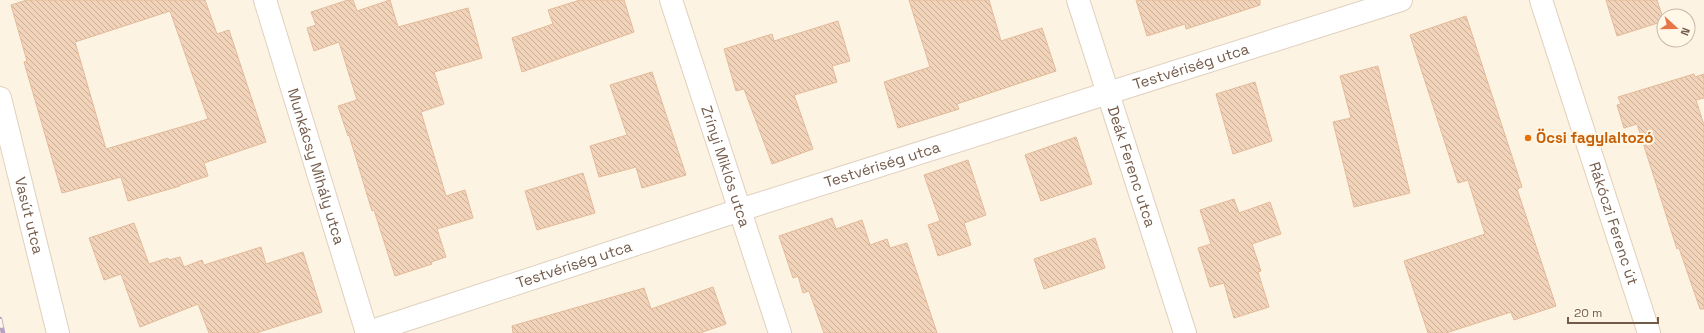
<svg xmlns="http://www.w3.org/2000/svg" width="1704" height="333" font-family="'Space Grotesk',sans-serif">
<defs>
<pattern id="building-back-hatch" width="6" height="6" patternUnits="userSpaceOnUse"><rect width="6" height="6" fill="#f1d3b9"/><path d="M-1 5l2 2M0 0l6 6M5-1l2 2" fill="none" stroke="#c8ae98"/></pattern>
</defs>
<rect width="100%" height="100%" fill="#fcf3e2"/>
<g fill="url(#building-back-hatch)" stroke="#e4bb9a" fill-rule="evenodd">
<path d="M 27,0 L 205,0 L 217,34 L 229,30 L 266,142 L 204,163 L 208,176 L 180,185 L 180,186 L 128,201 L 121,177 L 62,193 L 24,62 L 27,61 L 11,5 ZM 170,11 L 208,119 L 106,149 L 75,42 Z"/>
<path d="M 348,0 L 353,0 L 357,11 L 390,0 L 398,27 L 468,8 L 482,58 L 434,72 L 444,104 L 421,112 L 446,196 L 465,190 L 473,218 L 437,229 L 446,257 L 431,262 L 432,264 L 395,276 L 374,210 L 372,211 L 349,135 L 348,136 L 338,106 L 357,100 L 339,42 L 314,51 L 307,28 L 316,25 L 311,12 Z"/>
<path d="M 580,0 L 624,0 L 634,32 L 522,72 L 512,38 L 553,24 L 548,10 Z"/>
<path d="M 909,0 L 989,0 L 1001,41 L 1042,28 L 1056,71 L 957,104 L 959,109 L 898,128 L 884,82 L 930,67 Z"/>
<path d="M 1136,0 L 1260,0 L 1260,5 L 1186,29 L 1185,24 L 1147,36 Z"/>
<path d="M 1606,0 L 1657,0 L 1664,21 L 1617,36 Z"/>
<path d="M 1466,16 L 1522,187 L 1517,189 L 1556,306 L 1514,320 L 1511,312 L 1446,333 L 1428,333 L 1404,261 L 1485,234 L 1468,180 L 1458,183 L 1410,35 Z"/>
<path d="M 838,21 L 850,61 L 832,66 L 837,82 L 794,95 L 813,149 L 772,164 L 744,89 L 736,91 L 724,49 L 772,34 L 774,41 Z"/>
<path d="M 1378,66 L 1410,193 L 1354,207 L 1333,122 L 1351,118 L 1340,76 Z"/>
<path d="M 652,72 L 686,175 L 642,188 L 636,167 L 599,177 L 590,146 L 627,135 L 610,85 Z"/>
<path d="M 1694,74 L 1695,77 L 1704,74 L 1704,98 L 1696,100 L 1704,125 L 1704,309 L 1700,309 L 1679,248 L 1677,249 L 1637,124 L 1624,128 L 1617,105 L 1621,104 L 1618,97 Z"/>
<path d="M 1255,82 L 1272,141 L 1233,154 L 1216,94 Z"/>
<path d="M 1076,137 L 1092,184 L 1041,201 L 1025,155 Z"/>
<path d="M 968,160 L 986,215 L 964,223 L 971,245 L 938,256 L 928,225 L 940,221 L 924,175 Z"/>
<path d="M 583,173 L 595,213 L 537,230 L 525,191 Z"/>
<path d="M 1234,199 L 1239,213 L 1270,202 L 1281,234 L 1252,244 L 1261,271 L 1258,272 L 1269,307 L 1234,318 L 1224,283 L 1210,287 L 1198,248 L 1211,244 L 1200,210 Z"/>
<path d="M 832,218 L 836,229 L 862,220 L 870,245 L 887,239 L 890,248 L 907,243 L 937,333 L 824,333 L 809,291 L 803,293 L 798,276 L 793,278 L 779,236 Z"/>
<path d="M 134,223 L 149,264 L 168,258 L 169,260 L 180,257 L 184,267 L 202,260 L 204,265 L 261,247 L 266,264 L 303,252 L 322,312 L 256,333 L 209,333 L 198,304 L 140,327 L 121,274 L 104,280 L 89,238 Z"/>
<path d="M 1095,238 L 1105,268 L 1044,289 L 1034,259 Z"/>
<path d="M 713,287 L 726,324 L 700,333 L 513,333 L 512,326 L 644,288 L 651,309 Z"/>
</g>
<g fill="none" stroke-linecap="round" stroke-linejoin="round">
<defs>
<g id="street">
<path id="s1" d="M 265,0 L 367,333"/>
<path id="s2" d="M 671,0 L 780,333"/>
<path id="s3" d="M 1078,0 L 1185,333"/>
<path id="s4" d="M 0,98 L 58,333"/>
<path id="s5" d="M 366,333 L 740,210 L 1401,0"/>
</g>
<g id="secondary">
<path id="s6" d="M 1541,0 L 1649,333"/>
</g>
</defs>
<use href="#street" stroke="#e0d0be" stroke-width="24"/>
<use href="#secondary" stroke="#e2cfb9" stroke-width="24"/>
<use href="#street" stroke="#fff" stroke-width="22"/>
<use href="#secondary" stroke="#fff" stroke-width="22"/>
<defs>
<path id="rail" d="M 0,319 L 3,333"/>
</defs>
<use href="#rail" stroke="#b7a1c5" stroke-width="4.5"/>
<use href="#rail" stroke="#fff7e8" stroke-width="3" stroke-dasharray="9" stroke-linecap="butt"/>
</g>
<circle fill="#e8710a" stroke="#fff7e8" stroke-width="1.5" cx="1528" cy="138" r="4"/>
<g text-anchor="middle" stroke-width="4" stroke-linejoin="round" paint-order="stroke">
<g font-size="15" fill="#735a49" stroke="#fff7e8">
<text dy="5" stroke="none"><textPath href="#s5" startOffset="867">Testvériség utca</textPath></text>
<text dy="5" stroke="none"><textPath href="#s5" startOffset="543">Testvériség utca</textPath></text>
<text dy="5" stroke="none"><textPath href="#s1" startOffset="174">Munkácsy Mihály utca</textPath></text>
<text dy="5" stroke="none"><textPath href="#s2" startOffset="175">Zrínyi Miklós utca</textPath></text>
<text dy="5" stroke="none"><textPath href="#s3" startOffset="175">Deák Ferenc utca</textPath></text>
<text dy="5" stroke="none"><textPath href="#s4" startOffset="121">Vasút utca</textPath></text>
<text dy="5" stroke="none"><textPath href="#s6" startOffset="235">Rákóczi Ferenc út</textPath></text>
<text dy="5" stroke="none"><textPath href="#s5" startOffset="219">Testvériség utca</textPath></text>
</g>
<g font-size="15" font-weight="bold" fill="#c56008" stroke="#fff7e8" text-anchor="start">
<text x="1536" y="143">Öcsi fagylaltozó</text>
</g>
</g>
<g transform="translate(1676 28) rotate(111)"><circle r="19" fill="#fff7e8" stroke="#c7b8a8"/>
<path d="M0-3L7 15L0 10L-7 15Z" fill="#e67547"/>
<text y="-6" font-size="11" font-weight="bold" text-anchor="middle" fill="#735a49">N</text>
</g>
<path d="M1568 317v6h90v-6" fill="none" stroke="#735a49" stroke-width="2"/>
<text x="1574" y="317" font-size="12" fill="#735a49" stroke="#fff7e8" stroke-width="3" paint-order="stroke">20 m</text>
</svg>
